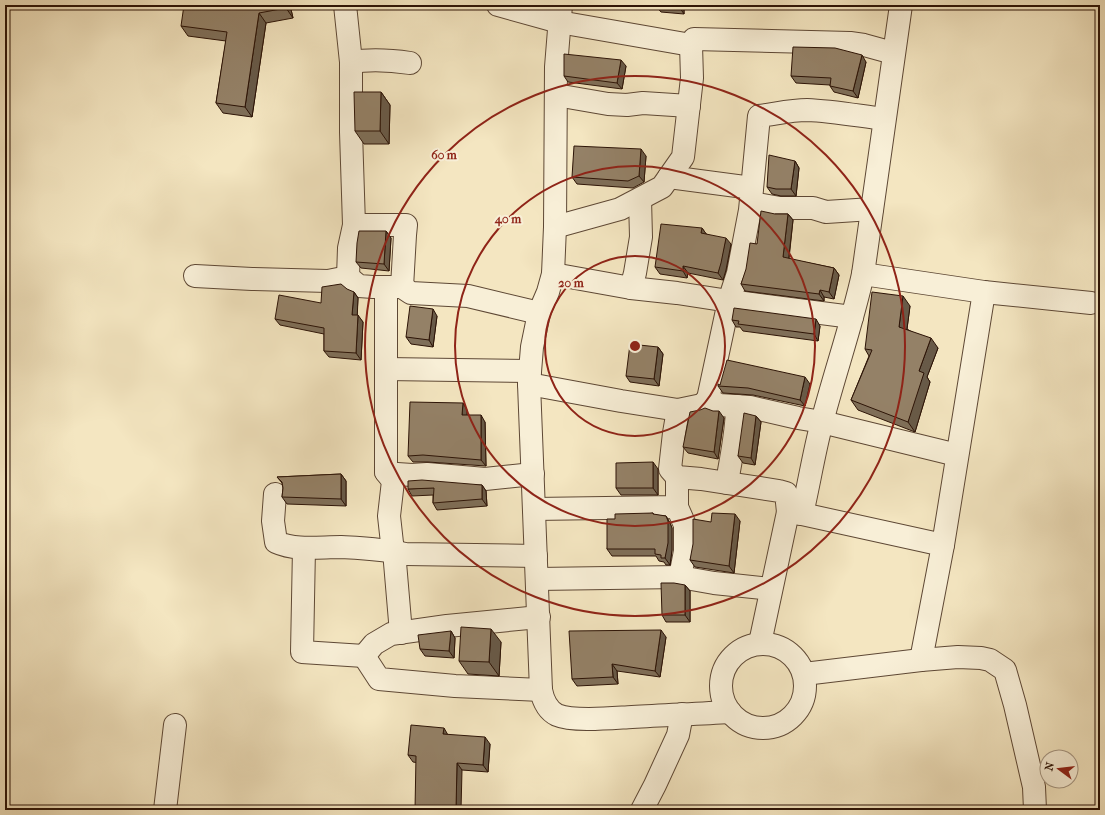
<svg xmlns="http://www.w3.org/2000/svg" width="1105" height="815" font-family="'IM FELL French Canon',serif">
<rect width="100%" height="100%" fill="#f4e6c1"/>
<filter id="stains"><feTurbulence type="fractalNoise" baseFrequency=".005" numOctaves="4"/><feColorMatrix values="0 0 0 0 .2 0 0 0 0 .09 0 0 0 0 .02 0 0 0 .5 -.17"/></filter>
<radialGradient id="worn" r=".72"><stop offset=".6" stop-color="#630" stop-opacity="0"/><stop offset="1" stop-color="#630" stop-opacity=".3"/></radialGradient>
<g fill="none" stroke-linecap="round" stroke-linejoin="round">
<defs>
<g id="minor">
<path d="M 345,5 L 351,62 L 351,132 L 354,225 L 406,225 L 405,235 L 402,287"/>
<path d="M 498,5 L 559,22 L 691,45"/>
<path d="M 561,5 L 556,67 L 555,227 L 553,274 L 548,292 L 539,313 L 532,347 L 529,384 L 541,690 C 543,700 547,710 557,715 C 573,722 613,718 632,717 C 665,715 697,714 730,712"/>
<path d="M 351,62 C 371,59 390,60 410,63"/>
<path d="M 556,95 L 608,104 L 627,105 L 643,103 L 689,106"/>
<path d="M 884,119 C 859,116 833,111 807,110 C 791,110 775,114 759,116 L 750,210 L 738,273 L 729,301 L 708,399 L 719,405 L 750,407 L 798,418 L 822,422 L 957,455"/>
<path d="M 669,177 L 752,188"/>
<path d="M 751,203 L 780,208 L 813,208 L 826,212 L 872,209"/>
<path d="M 555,227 L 620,209 L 662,187 L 683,157 L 692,78 L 691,45 L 694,39 L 850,43 L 864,45 L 893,53"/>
<path d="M 553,274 L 631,288 L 677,293 L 729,301 L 852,317"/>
<path d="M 863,274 L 984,292 L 1091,303"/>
<path d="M 195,276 L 252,279 L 328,281 L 348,277"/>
<path d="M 348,277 L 359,286 L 373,287 L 402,287 L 411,293 L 468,296 L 539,313"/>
<path d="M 348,277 L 349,248 L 354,225"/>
<path d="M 386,287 L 386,472 L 393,481 L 389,516 L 392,543 L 394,551 L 401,633"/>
<path d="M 631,288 L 635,273 L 641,237 L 640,199"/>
<path d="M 386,369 L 530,371"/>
<path d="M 529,384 L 621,401 L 678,410 L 702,405 L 708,399"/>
<path d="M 678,410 L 674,433 L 670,469 L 677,477 L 701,479 L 779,491 L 786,493 L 788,512"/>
<path d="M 386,472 L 397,474 L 412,475 L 427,474 L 485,479 L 533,474"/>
<path d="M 727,483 C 731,457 737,432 737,406"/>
<path d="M 275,494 L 273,521 L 276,542 C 296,551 319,547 341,547 C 360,548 386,549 405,554 L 536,556"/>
<path d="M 677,507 L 685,525 L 685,551 L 680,577"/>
<path d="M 534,509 L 677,507 L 677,477"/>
<path d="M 802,514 L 943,545"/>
<path d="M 304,548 L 302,652 L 364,656"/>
<path d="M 537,579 L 680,577 L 714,583 L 771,589"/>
<path d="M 760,643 L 788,512 L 802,514 C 809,484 814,452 822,422 C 835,372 852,324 863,274 L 901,5"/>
<circle cx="763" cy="686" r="42"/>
<path d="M 364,656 L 379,679 L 455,686 L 541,690"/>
<path d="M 364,656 L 374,644 L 391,634 L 447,626 L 539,617"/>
<path d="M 921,660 L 943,545 L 984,292"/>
<path d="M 804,674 L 921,660 L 958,657 L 981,658 L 990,660 L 1005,670 L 1015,705 L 1034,787 L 1035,810"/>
<path d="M 165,810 L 175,725"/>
<path d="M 642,810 L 655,785 L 678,735 L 682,714"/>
</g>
</defs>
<use href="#minor" stroke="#5e4835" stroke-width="24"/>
<use href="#minor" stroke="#f8efd7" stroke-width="22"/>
</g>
<g fill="#7f6f59" stroke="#2c1306">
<path d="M 290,5 L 293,18 L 266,23 L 252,117 L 223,113 L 216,103 L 226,41 L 188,36 L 181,26 Z"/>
<path d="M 655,5 L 684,5 L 684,14 L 661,12 Z"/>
<path d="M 866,62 L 858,98 L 834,92 L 830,86 L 830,85 L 796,83 L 791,76 Z"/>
<path d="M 626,66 L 622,89 L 568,82 L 564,76 Z"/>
<path d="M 381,92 L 390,105 L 389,144 L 364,144 L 355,131 Z"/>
<path d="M 646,156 L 644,182 L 633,188 L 577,184 L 572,177 Z"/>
<path d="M 795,161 L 799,168 L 796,196 L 781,196 L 772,194 L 767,187 Z"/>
<path d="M 775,214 L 788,214 L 793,220 L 789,259 L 834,268 L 839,275 L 834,299 L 824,297 L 824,301 L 745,291 L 741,284 L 757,244 Z"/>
<path d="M 702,228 L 706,234 L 731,244 L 726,270 L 723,280 L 688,273 L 687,278 L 660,274 L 655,267 Z"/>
<path d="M 386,231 L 391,238 L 389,271 L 361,268 L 356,262 Z"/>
<path d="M 354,292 L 358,298 L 357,315 L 363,322 L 361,360 L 329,357 L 324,351 L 324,334 L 280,325 L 275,319 Z"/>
<path d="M 910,306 L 907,329 L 938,348 L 927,377 L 930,382 L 915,432 L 858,410 L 851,400 L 869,356 L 865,349 Z"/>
<path d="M 437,316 L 433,347 L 411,344 L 406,337 Z"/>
<path d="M 732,320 L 820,326 L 818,341 L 743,331 L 740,327 L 736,327 Z"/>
<path d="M 658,347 L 663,354 L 659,386 L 630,382 L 626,376 Z"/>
<path d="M 810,384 L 805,406 L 753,395 L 723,393 L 718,386 L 720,385 Z"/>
<path d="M 467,410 L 467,415 L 485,422 L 486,466 L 428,462 L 413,462 L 408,456 Z"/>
<path d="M 756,416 L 761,422 L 755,465 L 743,463 L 738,456 Z"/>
<path d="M 724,418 L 718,459 L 688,453 L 683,447 Z"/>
<path d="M 658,469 L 658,495 L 621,495 L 616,488 Z"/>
<path d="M 341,474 L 346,481 L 346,506 L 287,504 L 282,497 L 283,488 L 282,483 L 277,477 Z"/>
<path d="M 482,485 L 486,491 L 487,506 L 437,510 L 433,503 L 433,495 L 412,496 L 408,489 Z"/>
<path d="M 653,513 L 654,515 L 666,516 L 670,523 L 672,528 L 672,550 L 670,565 L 666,565 L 664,562 L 659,561 L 656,556 L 612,556 L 607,549 L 615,519 Z"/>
<path d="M 740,521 L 734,573 L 695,567 L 690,560 L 711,522 Z"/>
<path d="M 685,585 L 690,591 L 690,622 L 666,622 L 662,615 Z"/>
<path d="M 451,631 L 455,638 L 454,658 L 425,656 L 420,649 Z"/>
<path d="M 666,637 L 660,677 L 617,671 L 618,684 L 577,686 L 572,679 Z"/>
<path d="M 501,642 L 499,676 L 468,674 L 459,661 Z"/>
<path d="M 448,735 L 490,744 L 488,772 L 462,770 L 413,762 L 408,755 Z"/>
</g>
<g fill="#685a48" stroke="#2c1306">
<path d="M 285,5 L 290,5 L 293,18 L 286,8 Z"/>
<path d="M 678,5 L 684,5 L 684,14 Z"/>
<path d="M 259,13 L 266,23 L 252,117 L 245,107 Z"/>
<path d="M 862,55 L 866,62 L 858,98 L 853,91 Z"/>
<path d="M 621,60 L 626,66 L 622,89 L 617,83 Z"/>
<path d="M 381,92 L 390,105 L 389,144 L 380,131 Z"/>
<path d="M 641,149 L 646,156 L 644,182 L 639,176 Z"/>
<path d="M 795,161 L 799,168 L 796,196 L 791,189 Z"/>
<path d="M 788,214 L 793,220 L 788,264 L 783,257 Z"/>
<path d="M 702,228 L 707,235 L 701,233 Z"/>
<path d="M 386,231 L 391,238 L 389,271 L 384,264 Z"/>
<path d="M 726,238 L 731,244 L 726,270 L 723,280 L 718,273 Z"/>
<path d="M 683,266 L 688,273 L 687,278 L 683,271 Z"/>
<path d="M 834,268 L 839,275 L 834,299 L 829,292 Z"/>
<path d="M 820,290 L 824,297 L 824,301 L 819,294 Z"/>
<path d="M 354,292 L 358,298 L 357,322 L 352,315 Z"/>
<path d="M 903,296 L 910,306 L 906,336 L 899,327 Z"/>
<path d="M 433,309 L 437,316 L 433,347 L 429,340 Z"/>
<path d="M 358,315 L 363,322 L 361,360 L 356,353 Z"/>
<path d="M 816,319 L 820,326 L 818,341 L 814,334 Z"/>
<path d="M 931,338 L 938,348 L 927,377 L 930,382 L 915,432 L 908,422 L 919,371 Z"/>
<path d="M 658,347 L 663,354 L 659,386 L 654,379 Z"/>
<path d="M 805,377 L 810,384 L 805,406 L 800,400 Z"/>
<path d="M 463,403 L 467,410 L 467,422 L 462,415 Z"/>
<path d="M 719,411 L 724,418 L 718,459 L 714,452 Z"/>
<path d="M 481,415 L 485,422 L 486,466 L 481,460 Z"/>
<path d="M 756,416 L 761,422 L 755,465 L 751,458 Z"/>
<path d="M 653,462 L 658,469 L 658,495 L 653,488 Z"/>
<path d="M 341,474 L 346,481 L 346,506 L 341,499 Z"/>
<path d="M 482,485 L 486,491 L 487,506 L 482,499 Z"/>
<path d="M 735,514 L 740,521 L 734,573 L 729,566 Z"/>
<path d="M 666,516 L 670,523 L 672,528 L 672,550 L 670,565 L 665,558 Z"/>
<path d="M 685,585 L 690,591 L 690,622 L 685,615 Z"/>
<path d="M 491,629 L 501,642 L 499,676 L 489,662 Z"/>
<path d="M 661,630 L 666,637 L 660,677 L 655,671 Z"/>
<path d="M 451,631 L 455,638 L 454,658 L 449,651 Z"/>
<path d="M 612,664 L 617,671 L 618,684 L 613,677 Z"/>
<path d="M 444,728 L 448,735 L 443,734 Z"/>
<path d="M 485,737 L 490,744 L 488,772 L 483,765 Z"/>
<path d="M 457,763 L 462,770 L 461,810 L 456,810 Z"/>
</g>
<g fill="#948167" stroke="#2c1306">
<path d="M 184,5 L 285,5 L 286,8 L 259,13 L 245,107 L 216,103 L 227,32 L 181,26 Z"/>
<path d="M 793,47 L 835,48 L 862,55 L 853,91 L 830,86 L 831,78 L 791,76 Z"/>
<path d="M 564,54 L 621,60 L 617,83 L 564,76 Z"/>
<path d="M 354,92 L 381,92 L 380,131 L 355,131 Z"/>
<path d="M 574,146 L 641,149 L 639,176 L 628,181 L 572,177 Z"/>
<path d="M 769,155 L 795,161 L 791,189 L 776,189 L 767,187 Z"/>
<path d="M 761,211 L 775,214 L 788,214 L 783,257 L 834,268 L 829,292 L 820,290 L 819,294 L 741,284 L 746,269 L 750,243 L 757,244 Z"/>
<path d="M 661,224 L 702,228 L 701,233 L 726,238 L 721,263 L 718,273 L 683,266 L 683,271 L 655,267 Z"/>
<path d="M 359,231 L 386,231 L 384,264 L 356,262 L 357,243 Z"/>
<path d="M 341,284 L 347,289 L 354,292 L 352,315 L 358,315 L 356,353 L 324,351 L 324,328 L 275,319 L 279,295 L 321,303 L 322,287 Z"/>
<path d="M 872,292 L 903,296 L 899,327 L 931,338 L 919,371 L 924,373 L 908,422 L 851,400 L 872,350 L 865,349 Z"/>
<path d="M 410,306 L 433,309 L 429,340 L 406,337 Z"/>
<path d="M 734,308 L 816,319 L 814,334 L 738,324 L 739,321 L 732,320 Z"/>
<path d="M 630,344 L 658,347 L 654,379 L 626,376 Z"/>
<path d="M 727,360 L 805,377 L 800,400 L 748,388 L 718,386 L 718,384 L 720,385 Z"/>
<path d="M 410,402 L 463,403 L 462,415 L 481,415 L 481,460 L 423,455 L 408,456 Z"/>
<path d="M 705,408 L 713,411 L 719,411 L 714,452 L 683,447 L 690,412 L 700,410 Z"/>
<path d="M 744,413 L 756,416 L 751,458 L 738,456 Z"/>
<path d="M 653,462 L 653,488 L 616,488 L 616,463 Z"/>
<path d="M 341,474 L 341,499 L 282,497 L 283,488 L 282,482 L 277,477 Z"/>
<path d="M 422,480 L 482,485 L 482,499 L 433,503 L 434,488 L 408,489 L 408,481 Z"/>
<path d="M 653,513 L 653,514 L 666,516 L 668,521 L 668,543 L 665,558 L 661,558 L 661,555 L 655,554 L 655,549 L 607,549 L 607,519 L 615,519 L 615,514 Z"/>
<path d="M 712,513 L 735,514 L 729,566 L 690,560 L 693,544 L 693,519 L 711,522 Z"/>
<path d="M 661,583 L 674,583 L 685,585 L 685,615 L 662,615 Z"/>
<path d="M 461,627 L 491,629 L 489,662 L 459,661 Z"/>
<path d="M 661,630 L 655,671 L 612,664 L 613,677 L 572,679 L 569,631 Z"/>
<path d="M 451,631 L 449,651 L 420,649 L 418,635 Z"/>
<path d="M 411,725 L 444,728 L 443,734 L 485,737 L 483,765 L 457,763 L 456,810 L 415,810 L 416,756 L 408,755 Z"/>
</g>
<g fill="none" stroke="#8f2418" stroke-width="2">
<circle cx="635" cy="346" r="90"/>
<circle cx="635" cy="346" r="180"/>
<circle cx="635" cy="346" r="270"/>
</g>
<circle cx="635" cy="346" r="6" fill="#8f2418" stroke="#f8efd7" stroke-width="2"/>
<g font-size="12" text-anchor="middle" font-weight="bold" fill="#8f2418" stroke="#f8efd7" stroke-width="4" stroke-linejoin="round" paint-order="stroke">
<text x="444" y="159">60 m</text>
<text x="508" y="223">40 m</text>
<text x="571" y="287">20 m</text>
</g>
<rect width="1105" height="815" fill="none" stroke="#f4e6c1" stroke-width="20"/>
<rect x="6" y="6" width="1093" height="803" fill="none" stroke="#2c1306" stroke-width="2"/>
<rect x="10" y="10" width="1085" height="795" fill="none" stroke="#2c1306"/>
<g transform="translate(1059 769) rotate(285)"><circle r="19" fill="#f8efd7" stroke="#a69783"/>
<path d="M0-3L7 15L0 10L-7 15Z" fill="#8f2418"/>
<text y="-6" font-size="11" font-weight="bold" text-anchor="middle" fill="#2c1306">N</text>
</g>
<rect width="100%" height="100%" filter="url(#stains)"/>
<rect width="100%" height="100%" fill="url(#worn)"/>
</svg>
